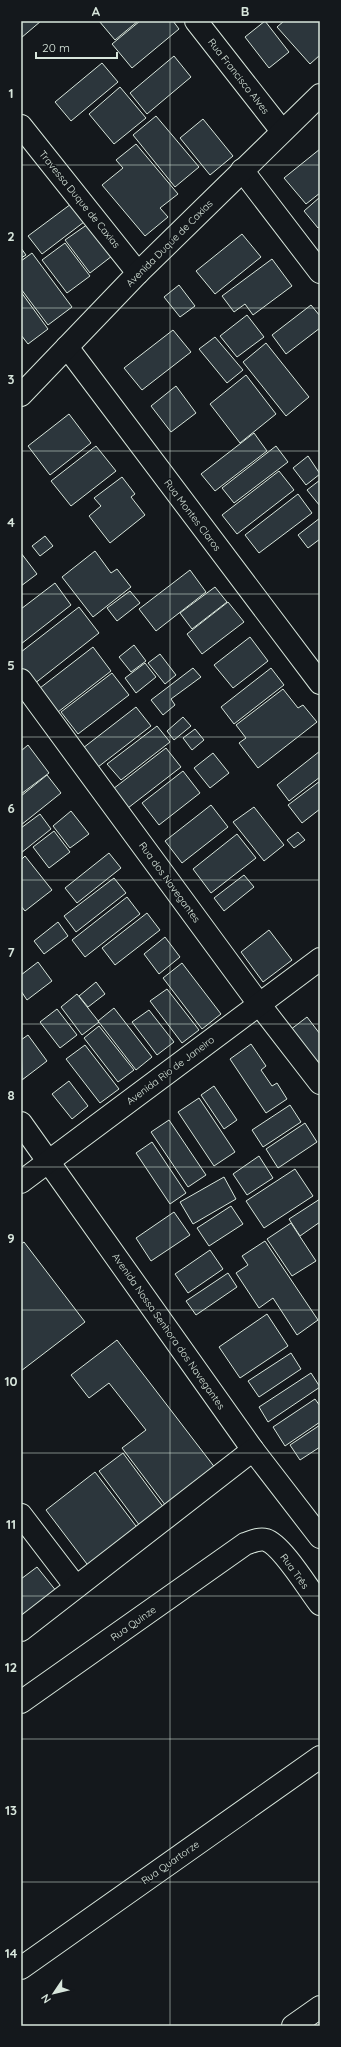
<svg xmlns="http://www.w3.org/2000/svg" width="341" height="2047" font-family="Quicksand,sans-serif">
<rect width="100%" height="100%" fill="#14181c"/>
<g fill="#2c363c" stroke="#d8e6dc">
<path d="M 21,21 L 41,21 L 21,38 Z"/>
<path d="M 99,21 L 138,21 L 115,40 Z"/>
<path d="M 140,21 L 173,21 L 179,29 L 132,68 L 112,44 Z"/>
<path d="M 265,21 L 289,52 L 269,68 L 245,37 Z"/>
<path d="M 284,21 L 320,21 L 320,55 L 310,64 L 277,27 Z"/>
<path d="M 174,56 L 191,77 L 147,114 L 130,93 Z"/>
<path d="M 102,63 L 118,82 L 71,121 L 55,102 Z"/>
<path d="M 120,87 L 146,118 L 114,144 L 89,114 Z"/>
<path d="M 156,116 L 199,167 L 175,187 L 133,135 Z"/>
<path d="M 203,119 L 233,156 L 210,175 L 180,138 Z"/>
<path d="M 136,144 L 178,194 L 160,208 L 168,217 L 145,236 L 102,185 L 123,168 L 116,160 Z"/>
<path d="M 320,149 L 320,193 L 306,204 L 284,178 Z"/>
<path d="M 320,197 L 320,227 L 318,228 L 304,211 Z"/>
<path d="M 71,204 L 84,222 L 42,254 L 28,236 Z"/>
<path d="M 88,224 L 112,256 L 90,273 L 65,240 Z"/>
<path d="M 242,234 L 261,257 L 215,294 L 196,271 Z"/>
<path d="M 65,243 L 90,276 L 67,293 L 42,260 Z"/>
<path d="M 21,248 L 26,255 L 21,258 Z"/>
<path d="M 32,253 L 72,307 L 48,325 L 21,289 L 21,261 Z"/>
<path d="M 272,259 L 292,286 L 253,315 L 245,304 L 234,312 L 222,296 Z"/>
<path d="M 179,285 L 195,306 L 180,317 L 164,297 Z"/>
<path d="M 21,292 L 48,329 L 28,344 L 21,335 Z"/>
<path d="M 311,305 L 320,316 L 320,328 L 286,354 L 272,335 Z"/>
<path d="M 247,315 L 264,337 L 237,357 L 220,336 Z"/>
<path d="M 173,330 L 191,352 L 142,390 L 124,368 Z"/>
<path d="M 215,337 L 243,370 L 227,383 L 199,349 Z"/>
<path d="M 266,343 L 309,397 L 286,416 L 243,362 Z"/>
<path d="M 246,375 L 276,414 L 240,443 L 210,404 Z"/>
<path d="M 176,386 L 196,413 L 171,432 L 151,406 Z"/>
<path d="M 69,414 L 91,443 L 50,475 L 28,446 Z"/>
<path d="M 254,433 L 267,451 L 215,491 L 201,474 Z"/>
<path d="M 96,446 L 116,471 L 71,506 L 51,481 Z"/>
<path d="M 276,446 L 288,462 L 234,503 L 222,488 Z"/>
<path d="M 308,456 L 320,474 L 306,485 L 293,468 Z"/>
<path d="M 279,471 L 294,490 L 237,534 L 222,515 Z"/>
<path d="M 122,477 L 135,494 L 131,497 L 145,515 L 110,543 L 89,516 L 101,506 L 94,498 Z"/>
<path d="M 320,480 L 320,506 L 307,490 Z"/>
<path d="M 298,494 L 312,513 L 259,553 L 245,535 Z"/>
<path d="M 320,518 L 320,539 L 308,548 L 298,535 Z"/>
<path d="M 45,536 L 53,546 L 40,556 L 32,546 Z"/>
<path d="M 95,551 L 111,573 L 117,569 L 131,587 L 93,617 L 62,577 Z"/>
<path d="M 21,553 L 37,574 L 21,586 Z"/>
<path d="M 190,570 L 206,592 L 156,631 L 139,609 Z"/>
<path d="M 55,583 L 71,605 L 21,644 L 21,609 Z"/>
<path d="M 215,587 L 227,602 L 192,629 L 180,613 Z"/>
<path d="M 130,591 L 140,603 L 117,621 L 107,608 Z"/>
<path d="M 228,602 L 244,622 L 202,654 L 187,634 Z"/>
<path d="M 79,607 L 99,633 L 34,684 L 21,667 L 21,652 Z"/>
<path d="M 250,637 L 268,661 L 233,688 L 214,665 Z"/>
<path d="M 134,645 L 146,661 L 131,672 L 119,657 Z"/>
<path d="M 93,647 L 111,671 L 58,712 L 40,688 Z"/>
<path d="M 160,654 L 176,675 L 165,684 L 148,663 Z"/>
<path d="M 145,663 L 156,677 L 136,693 L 125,678 Z"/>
<path d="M 193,668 L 201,677 L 171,699 L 175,705 L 163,715 L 151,700 Z"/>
<path d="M 271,668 L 284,685 L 234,724 L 221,707 Z"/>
<path d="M 112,673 L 129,695 L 78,734 L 61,712 Z"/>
<path d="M 283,689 L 298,708 L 303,705 L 317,722 L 258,768 L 239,743 L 246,738 L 236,725 Z"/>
<path d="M 136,707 L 151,726 L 98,767 L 83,748 Z"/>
<path d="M 183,717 L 191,726 L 174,740 L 167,731 Z"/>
<path d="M 157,726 L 170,742 L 121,780 L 107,764 Z"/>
<path d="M 195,729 L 204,740 L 192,750 L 183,738 Z"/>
<path d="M 28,745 L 49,773 L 21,794 L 21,751 Z"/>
<path d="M 166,748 L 181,767 L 128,808 L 113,789 Z"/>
<path d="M 320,751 L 320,777 L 289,801 L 277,785 Z"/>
<path d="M 213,753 L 229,773 L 210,788 L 194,768 Z"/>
<path d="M 183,771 L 200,793 L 159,825 L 142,803 Z"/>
<path d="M 47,775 L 61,793 L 21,825 L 21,796 Z"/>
<path d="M 320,781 L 320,809 L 302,823 L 288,805 Z"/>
<path d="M 211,805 L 228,827 L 182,863 L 165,841 Z"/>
<path d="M 254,807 L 284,845 L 264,861 L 233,822 Z"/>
<path d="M 71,811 L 89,834 L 70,848 L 53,826 Z"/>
<path d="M 40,814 L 51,829 L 21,853 L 21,828 Z"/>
<path d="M 54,831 L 70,852 L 49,868 L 33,847 Z"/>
<path d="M 298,832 L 305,840 L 294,848 L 287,840 Z"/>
<path d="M 237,834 L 256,858 L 211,893 L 193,869 Z"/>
<path d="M 109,853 L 121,868 L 77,903 L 65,888 Z"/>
<path d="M 25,856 L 52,890 L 25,911 L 21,906 L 21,860 Z"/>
<path d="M 244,875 L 254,887 L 224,911 L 214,898 Z"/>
<path d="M 114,878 L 126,893 L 76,932 L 64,916 Z"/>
<path d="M 127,897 L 140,914 L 85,957 L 72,940 Z"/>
<path d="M 147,913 L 160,930 L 115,965 L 102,948 Z"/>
<path d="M 58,922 L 68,936 L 44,954 L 34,941 Z"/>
<path d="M 269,930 L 292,960 L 263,982 L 241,952 Z"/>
<path d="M 165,937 L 180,957 L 159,974 L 144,954 Z"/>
<path d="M 38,962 L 52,981 L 27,1000 L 21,991 L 21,975 Z"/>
<path d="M 182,963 L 221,1014 L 202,1029 L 163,978 Z"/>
<path d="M 96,982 L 105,994 L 88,1007 L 79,996 Z"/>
<path d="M 167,989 L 199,1030 L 182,1043 L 150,1001 Z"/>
<path d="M 77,994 L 99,1022 L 82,1035 L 61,1007 Z"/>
<path d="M 114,1008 L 152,1057 L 136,1070 L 98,1021 Z"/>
<path d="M 57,1009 L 77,1035 L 60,1048 L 40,1022 Z"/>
<path d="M 149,1010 L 174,1042 L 157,1055 L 132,1022 Z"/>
<path d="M 307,1017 L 320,1034 L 320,1068 L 290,1030 Z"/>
<path d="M 99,1026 L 134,1070 L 118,1082 L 84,1038 Z"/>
<path d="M 28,1035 L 47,1061 L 22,1080 L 21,1040 Z"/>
<path d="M 251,1044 L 266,1066 L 261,1070 L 272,1086 L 277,1083 L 287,1099 L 266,1113 L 230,1059 Z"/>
<path d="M 85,1045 L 119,1089 L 100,1103 L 66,1059 Z"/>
<path d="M 69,1081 L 88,1106 L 72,1119 L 52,1094 Z"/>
<path d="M 214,1086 L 237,1120 L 224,1129 L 201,1095 Z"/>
<path d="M 199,1098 L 235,1152 L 214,1166 L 178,1112 Z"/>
<path d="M 290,1105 L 301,1122 L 263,1147 L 252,1130 Z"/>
<path d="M 169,1120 L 206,1175 L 188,1187 L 151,1132 Z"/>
<path d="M 305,1123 L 317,1142 L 278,1168 L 266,1149 Z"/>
<path d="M 152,1142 L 186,1193 L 170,1204 L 136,1153 Z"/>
<path d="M 259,1156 L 273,1178 L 247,1195 L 233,1174 Z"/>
<path d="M 295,1169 L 313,1196 L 264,1228 L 246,1201 Z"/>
<path d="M 224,1177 L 236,1199 L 193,1224 L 180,1202 Z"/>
<path d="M 320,1199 L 320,1222 L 300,1236 L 289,1219 Z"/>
<path d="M 231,1206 L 243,1224 L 209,1246 L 197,1228 Z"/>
<path d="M 174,1212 L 190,1235 L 151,1261 L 136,1238 Z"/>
<path d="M 291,1223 L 316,1261 L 292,1276 L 267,1239 Z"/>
<path d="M 265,1241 L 318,1320 L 297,1335 L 273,1298 L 259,1308 L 236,1273 L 248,1265 L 242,1256 Z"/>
<path d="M 24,1242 L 85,1322 L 21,1371 L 21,1244 Z"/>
<path d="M 210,1250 L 223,1269 L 188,1293 L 175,1274 Z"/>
<path d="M 228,1273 L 237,1287 L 196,1315 L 186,1301 Z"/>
<path d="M 267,1314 L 288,1346 L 240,1378 L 219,1347 Z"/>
<path d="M 117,1340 L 216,1469 L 166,1506 L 122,1448 L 146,1430 L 109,1383 L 89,1398 L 71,1375 Z"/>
<path d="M 291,1353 L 301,1369 L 259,1397 L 248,1381 Z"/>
<path d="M 311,1373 L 320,1387 L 268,1422 L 259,1407 Z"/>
<path d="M 315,1399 L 320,1406 L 320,1422 L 285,1446 L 273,1427 Z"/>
<path d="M 320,1425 L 320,1447 L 300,1460 L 290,1445 Z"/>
<path d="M 123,1453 L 164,1508 L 140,1526 L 99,1471 Z"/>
<path d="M 95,1472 L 139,1530 L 90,1568 L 46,1510 Z"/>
<path d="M 37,1567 L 57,1592 L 21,1620 L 21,1579 Z"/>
</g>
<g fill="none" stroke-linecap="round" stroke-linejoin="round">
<defs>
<g id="minor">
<path d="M 196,21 L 282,131"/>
<path d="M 21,126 L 138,273"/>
<path d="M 242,170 L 320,272"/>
<path d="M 67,347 L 320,683"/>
<path d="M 21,395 L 138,273 L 320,95"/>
<path d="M 21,680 L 259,1004 L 320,1083"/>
<path d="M 21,1123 L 253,1450 L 320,1537"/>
<path d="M 21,1182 L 320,959"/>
<path d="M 21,1515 L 76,1587"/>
<path d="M 21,1630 L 253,1450"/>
<path d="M 21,1702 L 245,1544 C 251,1542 259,1538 266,1540 C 282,1545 309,1590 320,1604"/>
<path d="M 21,1968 L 320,1757"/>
<path d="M 293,2026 L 320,2007"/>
</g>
</defs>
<use href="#minor" stroke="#d8e6dc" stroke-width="24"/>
<use href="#minor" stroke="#14181c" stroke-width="22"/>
</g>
<path fill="none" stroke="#d8e6dc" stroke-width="1" stroke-opacity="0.55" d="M 170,21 L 170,2026M 21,165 L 320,165M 21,308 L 320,308M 21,451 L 320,451M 21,594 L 320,594M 21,737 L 320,737M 21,880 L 320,880M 21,1024 L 320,1024M 21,1167 L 320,1167M 21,1310 L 320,1310M 21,1453 L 320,1453M 21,1596 L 320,1596M 21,1739 L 320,1739M 21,1882 L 320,1882"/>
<g text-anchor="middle" stroke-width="3" stroke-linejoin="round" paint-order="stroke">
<g font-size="10" fill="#d8e6dc" stroke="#14181c">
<text transform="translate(239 76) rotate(52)" y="4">Rua Francisco Alves</text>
<text transform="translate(80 199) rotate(51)" y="4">Travessa Duque de Caxias</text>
<text transform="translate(169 243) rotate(-45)" y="4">Avenida Duque de Caxias</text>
<text transform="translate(193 515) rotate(53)" y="4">Rua Montes Claros</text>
<text transform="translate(170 882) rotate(54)" y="4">Rua dos Navegantes</text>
<text transform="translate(170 1070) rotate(-37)" y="4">Avenida Rio de Janeiro</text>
<text transform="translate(169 1331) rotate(55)" y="4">Avenida Nossa Senhora dos Navegantes</text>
<text transform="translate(295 1571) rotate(54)" y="4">Rua Três</text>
<text transform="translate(133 1623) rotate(-35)" y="4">Rua Quinze</text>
<text transform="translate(170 1862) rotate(-35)" y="4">Rua Quartorze</text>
</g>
</g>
<rect width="341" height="2047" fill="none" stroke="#14181c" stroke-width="44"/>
<g transform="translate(54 1993) rotate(235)" stroke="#14181c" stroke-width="3" paint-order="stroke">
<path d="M0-3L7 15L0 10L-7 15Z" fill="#d8e6dc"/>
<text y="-6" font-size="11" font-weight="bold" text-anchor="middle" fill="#d8e6dc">N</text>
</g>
<path d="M36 52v6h81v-6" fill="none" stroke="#d8e6dc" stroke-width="2"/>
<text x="42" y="52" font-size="12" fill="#d8e6dc" stroke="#14181c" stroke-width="3" paint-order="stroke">20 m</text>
<rect x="22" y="22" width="297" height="2003" fill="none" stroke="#d8e6dc" stroke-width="1.5"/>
<g font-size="13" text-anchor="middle" font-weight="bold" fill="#d8e6dc">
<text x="96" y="16">A</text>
<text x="245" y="16">B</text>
<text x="11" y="98">1</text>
<text x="11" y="241">2</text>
<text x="11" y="384">3</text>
<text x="11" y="527">4</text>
<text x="11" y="670">5</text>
<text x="11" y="813">6</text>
<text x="11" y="957">7</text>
<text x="11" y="1100">8</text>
<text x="11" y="1243">9</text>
<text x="11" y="1386">10</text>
<text x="11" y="1529">11</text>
<text x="11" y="1672">12</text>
<text x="11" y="1815">13</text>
<text x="11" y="1958">14</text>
</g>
</svg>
